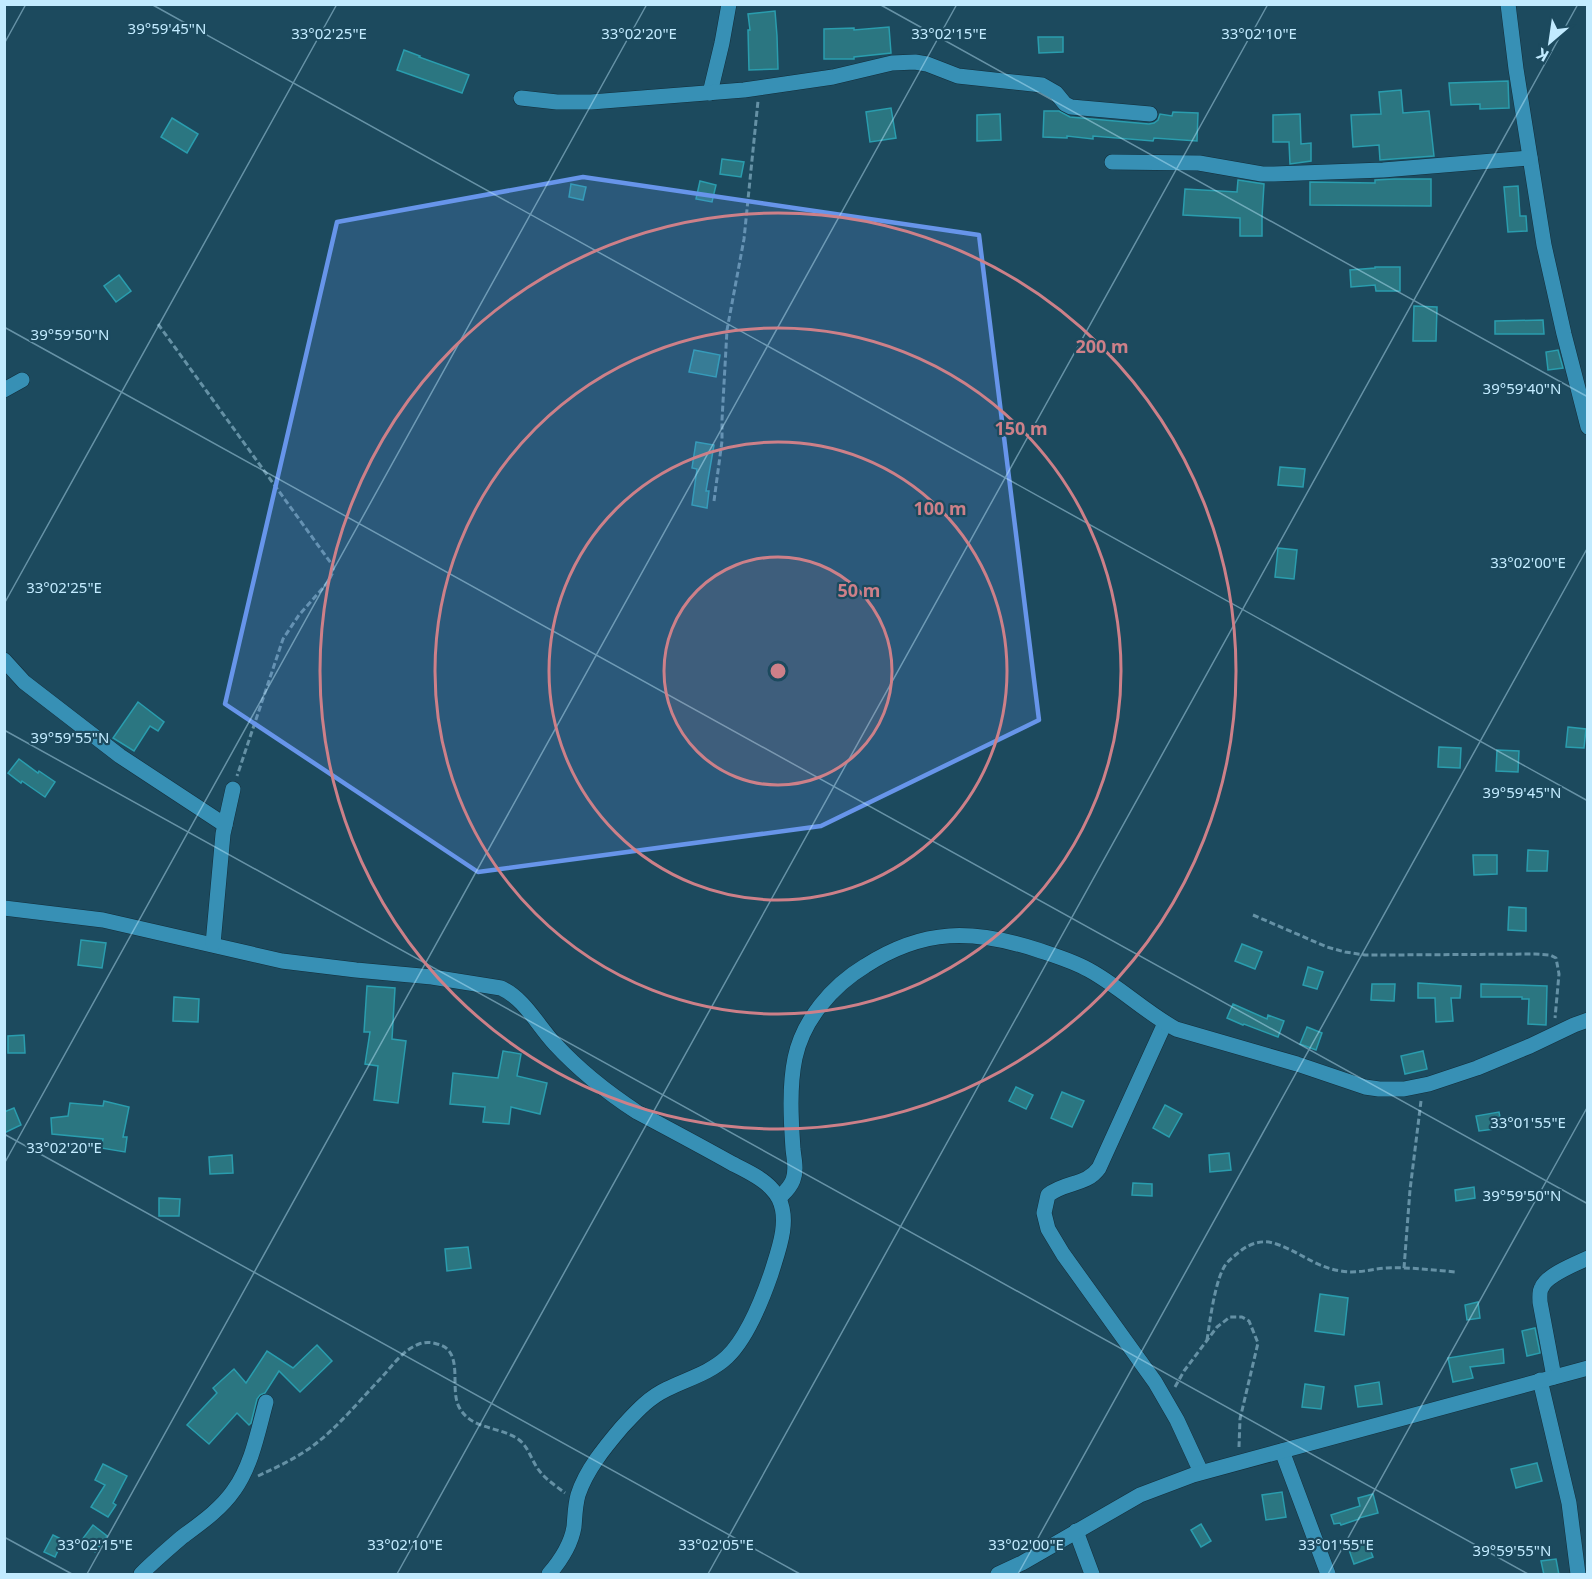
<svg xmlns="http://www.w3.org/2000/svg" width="1592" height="1579" font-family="'Noto Sans',sans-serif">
<rect width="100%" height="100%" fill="#1c4a5e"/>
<g fill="#2b7681" stroke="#2a9dae" stroke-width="1.5">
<path d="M 775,11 L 777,36 L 778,69 L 749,70 L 748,30 L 750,30 L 748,14 Z"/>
<path d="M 889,27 L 891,53 L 854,57 L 854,59 L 824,59 L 824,29 L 854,28 L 854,30 Z"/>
<path d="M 1038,37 L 1063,37 L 1063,52 L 1039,53 Z"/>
<path d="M 404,50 L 420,56 L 419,57 L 469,75 L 462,93 L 397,70 Z"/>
<path d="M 1508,81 L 1509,108 L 1480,109 L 1480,104 L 1451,105 L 1449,83 Z"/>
<path d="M 1401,90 L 1403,113 L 1429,111 L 1434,156 L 1380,160 L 1379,145 L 1353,147 L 1351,115 L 1381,114 L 1379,92 Z"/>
<path d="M 891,108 L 896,138 L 870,142 L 866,112 Z"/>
<path d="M 1044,111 L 1059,111 L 1070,117 L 1149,124 L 1154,123 L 1158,120 L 1160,114 L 1172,116 L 1173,112 L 1198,113 L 1197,141 L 1154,138 L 1153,141 L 1093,136 L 1093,139 L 1067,136 L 1067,138 L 1043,137 Z"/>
<path d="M 1000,114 L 1001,140 L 977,141 L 977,115 Z"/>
<path d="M 1300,114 L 1301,144 L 1311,143 L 1311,161 L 1290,164 L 1289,142 L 1273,142 L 1273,115 Z"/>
<path d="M 172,118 L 198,134 L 187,153 L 161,137 Z"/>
<path d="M 722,159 L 744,162 L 741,177 L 720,174 Z"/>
<path d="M 1394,179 L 1431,179 L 1431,206 L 1310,205 L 1310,182 L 1375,183 L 1375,180 Z"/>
<path d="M 1238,180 L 1264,184 L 1262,217 L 1262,236 L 1240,236 L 1240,218 L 1183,215 L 1185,189 L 1237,192 Z"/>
<path d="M 700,181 L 716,185 L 712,202 L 696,199 Z"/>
<path d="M 571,184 L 586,187 L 583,200 L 569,197 Z"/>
<path d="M 1518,186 L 1520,216 L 1526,216 L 1527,231 L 1508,232 L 1504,187 Z"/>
<path d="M 1375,267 L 1400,267 L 1400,291 L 1376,291 L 1375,285 L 1351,287 L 1350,270 L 1375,268 Z"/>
<path d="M 119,275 L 131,291 L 116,302 L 104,286 Z"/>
<path d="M 1414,306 L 1437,307 L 1436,341 L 1413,341 Z"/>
<path d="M 1543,320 L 1544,334 L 1495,334 L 1495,321 Z"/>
<path d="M 694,350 L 720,355 L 716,377 L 689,372 Z"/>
<path d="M 1558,350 L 1563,368 L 1548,370 L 1546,352 Z"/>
<path d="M 696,442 L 714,445 L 706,491 L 709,491 L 707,508 L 692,505 L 697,469 L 692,468 Z"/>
<path d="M 1280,467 L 1305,469 L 1303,487 L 1278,485 Z"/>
<path d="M 1278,548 L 1297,550 L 1294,579 L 1275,577 Z"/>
<path d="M 138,702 L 164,722 L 158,731 L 150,726 L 134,751 L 113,738 Z"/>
<path d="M 1568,727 L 1586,729 L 1584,748 L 1566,747 Z"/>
<path d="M 1439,747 L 1461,748 L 1460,768 L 1438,767 Z"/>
<path d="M 1497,750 L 1519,751 L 1518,772 L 1496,771 Z"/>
<path d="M 19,759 L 38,773 L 39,771 L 55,782 L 45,797 L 22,781 L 21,783 L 8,773 Z"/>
<path d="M 1528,850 L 1548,851 L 1547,871 L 1527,871 Z"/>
<path d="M 1473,855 L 1497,855 L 1497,874 L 1474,875 Z"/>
<path d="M 1509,907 L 1526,908 L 1526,931 L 1508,930 Z"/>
<path d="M 81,940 L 106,943 L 102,968 L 78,965 Z"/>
<path d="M 1242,944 L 1262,952 L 1255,969 L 1235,961 Z"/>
<path d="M 1308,967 L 1323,972 L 1317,989 L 1303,985 Z"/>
<path d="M 1418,983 L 1461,986 L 1460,998 L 1451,998 L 1453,1021 L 1436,1022 L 1435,998 L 1418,998 Z"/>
<path d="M 1372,984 L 1395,984 L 1394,1001 L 1371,1000 Z"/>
<path d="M 1481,984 L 1547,986 L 1546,1025 L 1528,1024 L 1529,999 L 1522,999 L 1522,997 L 1481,997 Z"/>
<path d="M 367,986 L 395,988 L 392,1039 L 406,1041 L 398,1103 L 374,1100 L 378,1066 L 365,1064 L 370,1032 L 364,1032 Z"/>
<path d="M 174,997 L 199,999 L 198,1022 L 173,1021 Z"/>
<path d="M 1233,1004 L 1267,1019 L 1268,1015 L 1284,1021 L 1278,1037 L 1244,1024 L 1243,1025 L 1227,1018 Z"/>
<path d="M 1307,1027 L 1322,1033 L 1316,1050 L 1300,1044 Z"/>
<path d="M 24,1035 L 25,1053 L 8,1053 L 8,1036 Z"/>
<path d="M 503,1051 L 521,1054 L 517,1076 L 547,1083 L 540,1114 L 511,1107 L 509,1124 L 483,1122 L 485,1107 L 450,1104 L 453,1073 L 498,1078 Z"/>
<path d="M 1423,1051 L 1427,1069 L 1405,1074 L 1401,1056 Z"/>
<path d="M 1016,1087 L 1033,1095 L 1026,1109 L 1009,1101 Z"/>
<path d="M 1062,1092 L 1084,1101 L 1072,1127 L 1051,1118 Z"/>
<path d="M 104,1101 L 129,1107 L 123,1137 L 127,1137 L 125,1152 L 101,1148 L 103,1139 L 52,1134 L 51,1118 L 68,1116 L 70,1103 L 103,1106 Z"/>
<path d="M 1165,1105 L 1182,1114 L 1169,1137 L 1153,1128 Z"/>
<path d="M 14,1108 L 21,1125 L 4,1133 L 4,1112 Z"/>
<path d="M 1499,1112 L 1502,1128 L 1479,1131 L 1476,1116 Z"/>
<path d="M 1229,1153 L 1231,1170 L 1210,1172 L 1209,1155 Z"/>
<path d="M 232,1155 L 233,1173 L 210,1174 L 209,1157 Z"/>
<path d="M 1133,1183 L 1152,1184 L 1152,1196 L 1132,1195 Z"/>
<path d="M 1474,1187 L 1475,1198 L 1456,1201 L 1455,1190 Z"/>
<path d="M 159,1198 L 180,1199 L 179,1216 L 159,1216 Z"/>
<path d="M 468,1247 L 471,1268 L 447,1271 L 445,1249 Z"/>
<path d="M 1320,1294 L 1348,1298 L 1344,1335 L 1315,1331 Z"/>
<path d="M 1478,1302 L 1480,1318 L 1467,1320 L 1465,1305 Z"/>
<path d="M 1535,1328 L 1540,1353 L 1527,1356 L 1522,1331 Z"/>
<path d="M 317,1345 L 332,1361 L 300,1392 L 279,1371 L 265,1393 L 260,1395 L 257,1399 L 251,1423 L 249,1425 L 237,1413 L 209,1444 L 187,1425 L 217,1393 L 213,1388 L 234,1369 L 246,1383 L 267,1351 L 293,1368 Z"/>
<path d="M 1503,1349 L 1504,1363 L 1470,1367 L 1473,1378 L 1453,1382 L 1448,1358 Z"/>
<path d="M 1379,1382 L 1382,1404 L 1358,1407 L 1355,1386 Z"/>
<path d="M 1305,1384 L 1324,1387 L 1321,1409 L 1302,1407 Z"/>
<path d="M 1537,1463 L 1542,1481 L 1516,1488 L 1511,1469 Z"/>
<path d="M 103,1464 L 127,1476 L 113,1503 L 116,1505 L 108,1517 L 91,1507 L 105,1485 L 95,1480 Z"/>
<path d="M 1282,1492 L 1286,1517 L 1266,1520 L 1262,1495 Z"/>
<path d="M 1373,1494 L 1378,1513 L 1359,1518 L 1359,1519 L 1341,1525 L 1340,1523 L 1334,1524 L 1331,1515 L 1360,1506 L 1358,1498 Z"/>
<path d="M 1201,1524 L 1211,1541 L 1201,1547 L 1191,1530 Z"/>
<path d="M 93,1525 L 107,1536 L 95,1552 L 81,1541 Z"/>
<path d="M 53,1535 L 63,1540 L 55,1557 L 44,1552 Z"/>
<path d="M 1367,1541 L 1373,1557 L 1354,1564 L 1348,1547 Z"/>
<path d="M 1556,1559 L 1559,1575 L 1544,1575 L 1541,1561 Z"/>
</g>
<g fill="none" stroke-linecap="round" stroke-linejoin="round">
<defs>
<g id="minor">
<path d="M 1508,4 L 1516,69 L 1544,245 L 1564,334 L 1588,427"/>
<path d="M 710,93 L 722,43 L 729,4"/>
<path d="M 521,98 L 557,102 L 591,102 L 744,90 L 833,77 L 892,63 L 915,62 L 927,64 L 958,76 L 1042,85 L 1056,93 L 1065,104 L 1071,107 L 1150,114"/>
<path d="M 1112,162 L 1199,163 L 1262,174 L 1274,174 L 1383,170 L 1530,158"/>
<path d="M 4,390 L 22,380"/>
<path d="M 4,660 L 24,682 L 120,756 L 225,825"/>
<path d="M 4,908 L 103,920 L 282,961 L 356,970 L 432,977 L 501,988 C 524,998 538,1026 555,1044 C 579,1070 608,1093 637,1112 C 669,1129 701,1146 733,1164 C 745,1170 762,1178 771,1188 C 774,1191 777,1195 779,1199 C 790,1222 778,1251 771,1274 C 762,1300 747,1338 727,1357 C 710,1373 687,1379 667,1389 C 648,1398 636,1412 622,1427 C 605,1447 586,1470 578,1495 C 575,1506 575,1516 574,1527 C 571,1545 561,1560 549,1574"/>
<path d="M 213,944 L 223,834 L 233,789"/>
<path d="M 1165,1023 L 1099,1168 C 1086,1186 1066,1181 1048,1195 L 1044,1213 L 1048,1229 L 1063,1254 L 1155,1382 L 1177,1420 L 1201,1472"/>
<path d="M 779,1198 C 784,1193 790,1188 793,1180 C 797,1170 794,1159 793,1149 C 791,1120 789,1087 795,1058 C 803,1020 832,986 865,966 C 924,928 973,929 1038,950 C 1056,956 1073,961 1089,970 C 1120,987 1145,1012 1176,1029 L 1297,1064 L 1365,1087 L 1379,1089 L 1404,1089 L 1429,1084 L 1477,1068 L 1530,1046 L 1574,1025 L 1588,1020"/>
<path d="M 1554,1377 L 1540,1302 C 1540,1297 1539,1291 1542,1287 C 1547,1275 1575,1264 1588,1258"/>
<path d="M 1540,1380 L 1569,1503 L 1578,1574"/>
<path d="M 1282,1451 L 1328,1574"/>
<path d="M 1076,1531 L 1092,1574"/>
<path d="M 141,1574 C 154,1561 168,1549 182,1537 C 201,1523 221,1509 234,1490 C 252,1465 258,1431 266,1402"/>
<path d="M 998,1574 L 1022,1563 L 1140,1495 L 1193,1475 L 1588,1368"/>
</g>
</defs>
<use href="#minor" stroke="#132e3b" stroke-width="16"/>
<g stroke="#6591a5" stroke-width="3" stroke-dasharray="6 3" stroke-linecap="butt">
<path d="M 158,324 L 333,566 L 333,572 L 328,582 L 299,615 L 283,639 L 237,776"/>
<path d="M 714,501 L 722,441 L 722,420 L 727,330 L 744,239 L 758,101"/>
<path d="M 1253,915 L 1327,947 L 1345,952 L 1365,955 L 1389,955 L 1535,954 L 1550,955 L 1556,958 L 1559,974 L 1555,1018"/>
<path d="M 1404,1268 L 1410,1190 L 1421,1101"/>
<path d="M 1207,1340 C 1210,1321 1215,1279 1226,1264 C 1231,1258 1237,1254 1243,1249 C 1252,1243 1263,1240 1273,1243 C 1298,1250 1314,1267 1341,1271 C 1357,1274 1371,1269 1387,1268 C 1410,1267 1433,1270 1456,1272"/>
<path d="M 1175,1387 L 1184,1371 L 1217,1327 L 1230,1317 L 1242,1317 L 1249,1321 L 1258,1343 L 1240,1419 L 1239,1447"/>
<path d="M 258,1476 C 277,1467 297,1458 314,1445 C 339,1426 360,1400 382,1377 C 393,1365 403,1350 419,1344 C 425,1342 431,1342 437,1344 C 465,1350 449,1388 459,1407 C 471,1430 499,1426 518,1439 C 528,1446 531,1459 538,1469 C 545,1479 556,1486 565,1493"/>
</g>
<use href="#minor" stroke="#3790b5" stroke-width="15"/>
</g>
<path fill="#6795ea" fill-opacity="0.2" stroke="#6795ea" stroke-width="4.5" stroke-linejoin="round" d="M 583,177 L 979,235 L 1039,720 L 821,826 L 478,872 L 225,704 L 337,222 Z"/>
<path fill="none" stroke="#c2ebff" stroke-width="1.5" stroke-opacity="0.45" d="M 151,4 L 1588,801M 879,4 L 1588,397M 4,44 L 26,4M 4,327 L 1588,1204M 4,604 L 337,4M 4,730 L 1528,1574M 4,1134 L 800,1574M 4,1164 L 647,4M 4,1537 L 72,1574M 87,1574 L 957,4M 397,1574 L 1268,4M 708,1574 L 1578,4M 1018,1574 L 1588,547M 1328,1574 L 1588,1106"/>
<circle cx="778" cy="671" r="114" fill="#cd8089" fill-opacity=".12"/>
<g fill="none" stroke="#cd8089" stroke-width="3">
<circle cx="778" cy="671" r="114"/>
<circle cx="778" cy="671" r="229"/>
<circle cx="778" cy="671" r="343"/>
<circle cx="778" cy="671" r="458"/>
</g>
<g font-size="15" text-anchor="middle" fill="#c2ebff" stroke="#1c4a5e" stroke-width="4.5" stroke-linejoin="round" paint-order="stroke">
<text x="167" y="34">39°59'45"N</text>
<text x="329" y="39">33°02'25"E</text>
<text x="639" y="39">33°02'20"E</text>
<text x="949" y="39">33°02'15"E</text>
<text x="1259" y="39">33°02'10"E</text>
<text x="70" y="340">39°59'50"N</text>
<text x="1522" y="394">39°59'40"N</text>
<text x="1528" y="568">33°02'00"E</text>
<text x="64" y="593">33°02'25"E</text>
<text x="70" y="743">39°59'55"N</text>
<text x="1522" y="798">39°59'45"N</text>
<text x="1528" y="1128">33°01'55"E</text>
<text x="64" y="1153">33°02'20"E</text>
<text x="1522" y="1201">39°59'50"N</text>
<text x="95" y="1550">33°02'15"E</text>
<text x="405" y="1550">33°02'10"E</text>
<text x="716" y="1550">33°02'05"E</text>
<text x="1026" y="1550">33°02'00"E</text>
<text x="1336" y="1550">33°01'55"E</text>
<text x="1512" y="1556">39°59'55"N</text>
</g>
<circle cx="778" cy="671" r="9" fill="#cd8089" stroke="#1c4a5e" stroke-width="3"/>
<g font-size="18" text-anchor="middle" font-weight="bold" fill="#cd8089" stroke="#1c4a5e" stroke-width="4.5" stroke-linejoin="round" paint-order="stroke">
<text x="1102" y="353">200 m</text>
<text x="1021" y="435">150 m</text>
<text x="940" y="515">100 m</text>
<text x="859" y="597">50 m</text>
</g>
<rect width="1592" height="1579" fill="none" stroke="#c2ebff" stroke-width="12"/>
<g transform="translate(1550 42) rotate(209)" stroke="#1c4a5e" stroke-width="4.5" paint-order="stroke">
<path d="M0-4.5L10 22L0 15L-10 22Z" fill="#c2ebff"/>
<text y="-9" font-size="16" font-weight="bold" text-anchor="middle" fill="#c2ebff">K</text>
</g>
</svg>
